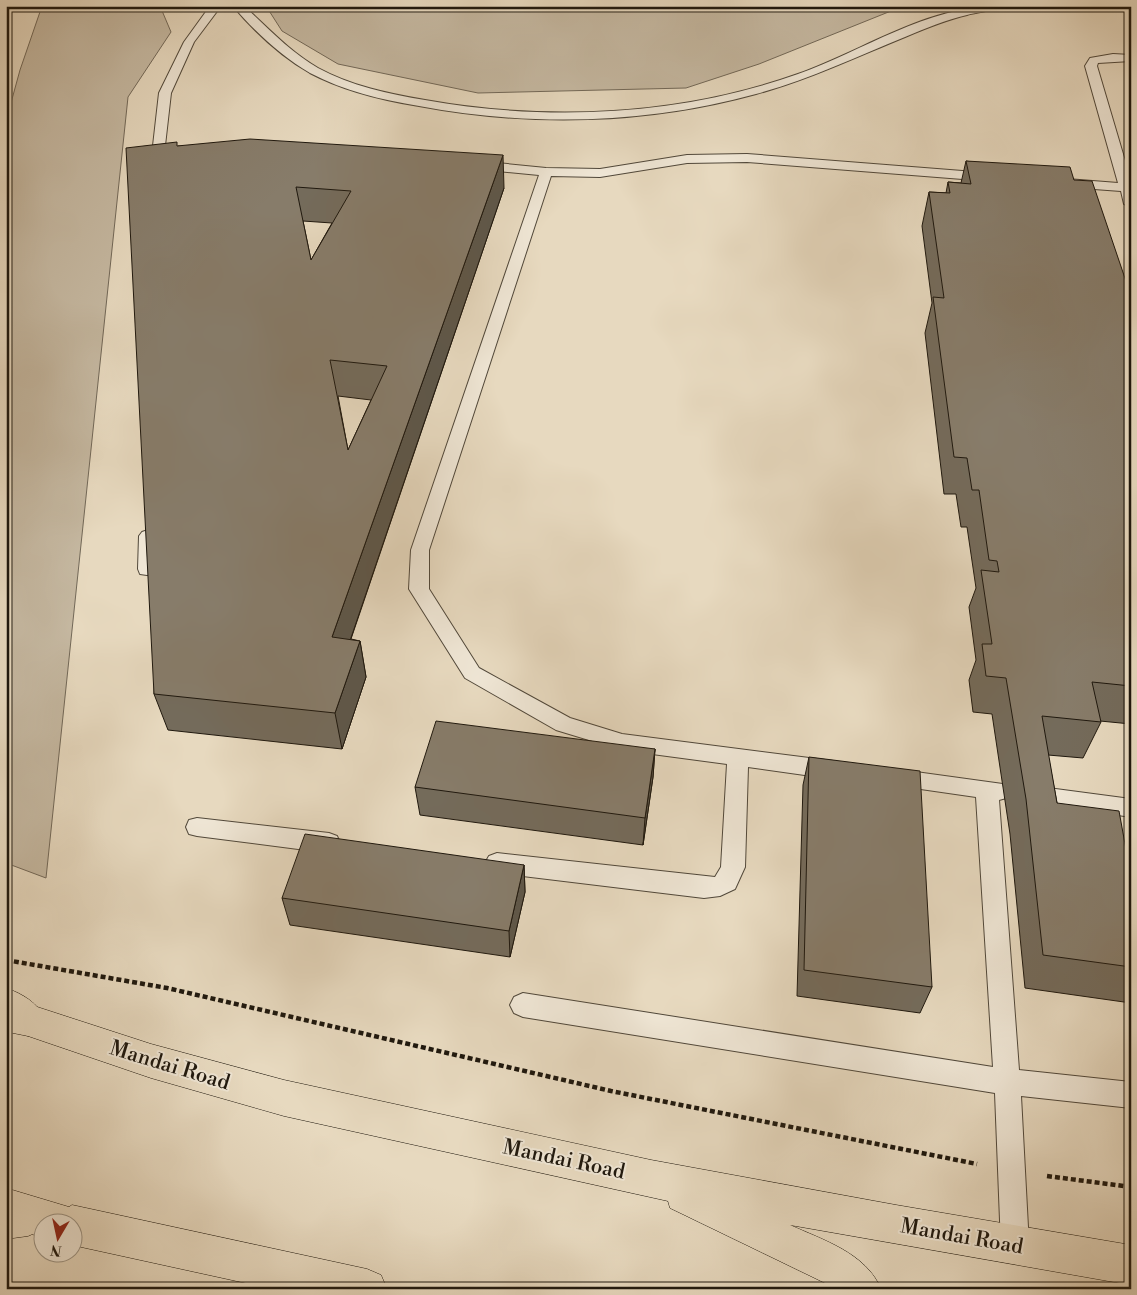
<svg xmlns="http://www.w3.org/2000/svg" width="1137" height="1295" font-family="'Libre Bodoni',serif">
<rect width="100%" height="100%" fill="#e7d9bf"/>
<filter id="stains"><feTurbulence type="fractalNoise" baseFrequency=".004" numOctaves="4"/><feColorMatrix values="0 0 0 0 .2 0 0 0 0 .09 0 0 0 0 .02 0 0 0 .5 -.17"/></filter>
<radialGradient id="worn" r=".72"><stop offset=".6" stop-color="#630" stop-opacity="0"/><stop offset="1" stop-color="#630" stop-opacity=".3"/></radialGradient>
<g fill="#c5b8a1" stroke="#726858">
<path d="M 42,6 L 160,6 L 171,32 L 128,97 L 46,878 L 6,863 L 6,121 L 20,70 Z"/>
<path d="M 266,6 L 918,6 L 891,11 L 759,64 L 686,88 L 478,93 L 338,64 L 282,31 Z"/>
</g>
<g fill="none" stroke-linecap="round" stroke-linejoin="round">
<defs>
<g id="service">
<path d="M 210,6 L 221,6 L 194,42 L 171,93 L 162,172 L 156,176 L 151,175 L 150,172 L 159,93 L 184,42 Z"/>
<path d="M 233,6 L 244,6 C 268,28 290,52 318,68 C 351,86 389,94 425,100 C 548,122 680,116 798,74 C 863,51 927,6 998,6 C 990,12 977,12 967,15 C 946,20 926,28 905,37 C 856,57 808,80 756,94 C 647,124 531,127 419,106 C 382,100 344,91 310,73 C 282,57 254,31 233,6 Z"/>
<path d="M 1113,54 L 1131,55 L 1131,61 L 1098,63 L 1097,66 L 1131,181 L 1131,208 L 1124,204 L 1121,191 L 1067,187 L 1060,183 L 1067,179 L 1118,183 L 1085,66 L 1090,58 Z"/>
<path d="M 747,154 L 988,173 L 994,177 L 988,181 L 747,162 L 687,163 L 600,177 L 551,176 L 429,550 L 429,589 L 479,668 L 570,718 L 622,734 L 833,761 L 841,764 L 844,770 L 841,776 L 833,779 L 748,767 L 745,867 L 735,889 L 720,896 L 704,898 L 497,873 L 489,870 L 485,863 L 489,856 L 497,853 L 715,877 L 721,867 L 727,764 L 622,750 L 556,730 L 465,678 L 409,589 L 411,550 L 539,175 L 477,169 L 471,165 L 477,161 L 546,168 L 600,169 L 687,155 Z"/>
<path d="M 148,530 L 154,532 L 157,536 L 156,569 L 154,574 L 147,575 L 140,574 L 138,569 L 139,536 L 142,532 Z"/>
<path d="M 894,769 L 1010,785 L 1013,791 L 1010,797 L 999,800 L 1019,1070 L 1131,1082 L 1131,1108 L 1021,1096 L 1029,1246 L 1025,1256 L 1015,1260 L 1005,1256 L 1001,1246 L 995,1093 L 523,1017 L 514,1013 L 510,1005 L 514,997 L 523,993 L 993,1067 L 976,797 L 886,784 L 883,778 L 886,772 Z"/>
<path d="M 1033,786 L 1131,799 L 1131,817 L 1025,801 L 1022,795 L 1025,789 Z"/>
<path d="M 197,818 L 329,833 L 337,836 L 340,843 L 337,850 L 329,853 L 197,836 L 189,834 L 186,827 L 189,820 Z"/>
</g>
<g id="primary">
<path d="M 6,1000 L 28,1004 L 151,1044 L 284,1080 L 651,1160 L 896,1205 L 1131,1245 L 1131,1285 L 790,1225 C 823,1240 866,1253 881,1289 L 831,1289 L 825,1283 L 670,1208 L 668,1201 L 284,1116 L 151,1078 L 28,1036 L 8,1032 Z"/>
<path d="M 9,1189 L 69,1207 L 72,1205 L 367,1269 L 381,1275 L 387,1289 L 273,1289 L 72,1245 L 72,1222 L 42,1222 L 42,1237 L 6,1227 L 6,1191 Z"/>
</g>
<g id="motorway">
<path d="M 6,988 C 23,994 38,1003 46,1020 L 40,1032 L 28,1036 L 6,1025 Z"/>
<path d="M 28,1196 L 42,1202 L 48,1216 L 45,1222 L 42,1222 L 42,1230 L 28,1236 L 6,1239 L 6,1199 Z"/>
</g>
</defs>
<use href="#service" stroke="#51483a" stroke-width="2"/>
<use href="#primary" stroke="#1f180e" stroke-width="1"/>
<use href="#motorway" stroke="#1f180e" stroke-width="1"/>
<g stroke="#1f180e" stroke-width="4.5" stroke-dasharray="5 3" stroke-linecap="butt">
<path d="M 6,960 L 167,988 L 611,1091 L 977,1164"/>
<path d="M 1047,1176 L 1131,1187"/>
</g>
<use href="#service" fill="#efe6d5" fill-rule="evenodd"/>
<use href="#primary" fill="#e7d9bf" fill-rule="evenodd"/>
<use href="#motorway" fill="#e7d9bf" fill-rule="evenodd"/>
</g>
<g fill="#746b5b" stroke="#1f180e" fill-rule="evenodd">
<path d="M 1131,60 L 1131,75 L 1128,68 Z"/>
<path d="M 178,146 L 504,188 L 351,639 L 360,641 L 366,677 L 342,749 L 168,730 L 154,694 ZM 303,221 L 332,223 L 311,260 ZM 338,396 L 371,400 L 348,450 Z"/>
<path d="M 966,161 L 1074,180 L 1131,296 L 1131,724 L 1100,721 L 1101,722 L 1083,758 L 1048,755 L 1057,803 L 1131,877 L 1131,1003 L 1025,988 L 1010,834 L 992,714 L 973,712 L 969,680 L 976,660 L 969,607 L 976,588 L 967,527 L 961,527 L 956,494 L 944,494 L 925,333 L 932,303 L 922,226 L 929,192 L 946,193 L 948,182 L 961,183 Z"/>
<path d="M 655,749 L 653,777 L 643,845 L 420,815 L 415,787 Z"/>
<path d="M 809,757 L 932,987 L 920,1013 L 797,996 L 803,785 Z"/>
<path d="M 524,865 L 525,892 L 510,957 L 290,925 L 282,898 Z"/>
</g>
<g fill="#5e574a" stroke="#1f180e">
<path d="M 503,155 L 504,188 L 339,673 L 332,637 Z"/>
<path d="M 360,641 L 366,677 L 342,749 L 335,713 Z"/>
<path d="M 655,749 L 653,777 L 643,845 L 645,818 Z"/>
<path d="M 524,865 L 525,892 L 510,957 L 509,931 Z"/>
</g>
<g fill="#877c6a" stroke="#1f180e" fill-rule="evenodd">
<path d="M 250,139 L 503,155 L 332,637 L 360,641 L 335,713 L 154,694 L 126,148 L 177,142 L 177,146 ZM 296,187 L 351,191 L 311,260 ZM 330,360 L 387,366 L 348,450 Z"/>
<path d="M 966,161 L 1070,167 L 1074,180 L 1092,181 L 1131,296 L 1131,686 L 1092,682 L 1101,722 L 1042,716 L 1057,803 L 1119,811 L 1131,877 L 1131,967 L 1043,955 L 1026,799 L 1006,678 L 986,676 L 982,644 L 992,644 L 981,570 L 999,572 L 997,561 L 989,560 L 979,490 L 972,490 L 967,458 L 954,457 L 933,297 L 944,298 L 929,192 L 950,193 L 948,182 L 971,184 Z"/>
<path d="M 436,721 L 655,749 L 645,818 L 415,787 Z"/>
<path d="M 809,757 L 920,771 L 932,987 L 804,970 Z"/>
<path d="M 305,834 L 524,865 L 509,931 L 282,898 Z"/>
</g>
<g text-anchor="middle" stroke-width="4" stroke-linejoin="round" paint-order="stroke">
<g font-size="21" fill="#1f180e" stroke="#efe6d5">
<text transform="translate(170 1065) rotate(17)" y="7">Mandai Road</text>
<text transform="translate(564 1159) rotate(12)" y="7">Mandai Road</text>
<text transform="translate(962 1236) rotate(10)" y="7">Mandai Road</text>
</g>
</g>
<rect width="1137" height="1295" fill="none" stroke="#e7d9bf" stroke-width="25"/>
<rect x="8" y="8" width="1122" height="1280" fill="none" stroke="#1f180e" stroke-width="2.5"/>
<rect x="12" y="12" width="1112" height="1270" fill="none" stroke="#1f180e"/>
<g transform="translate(58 1238) rotate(189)"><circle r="24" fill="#efe6d5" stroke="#9c9485"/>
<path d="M0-4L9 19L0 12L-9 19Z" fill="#8f2418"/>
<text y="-8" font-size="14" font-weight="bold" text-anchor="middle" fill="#1f180e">N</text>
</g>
<rect width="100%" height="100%" filter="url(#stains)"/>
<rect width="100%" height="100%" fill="url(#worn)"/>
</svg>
